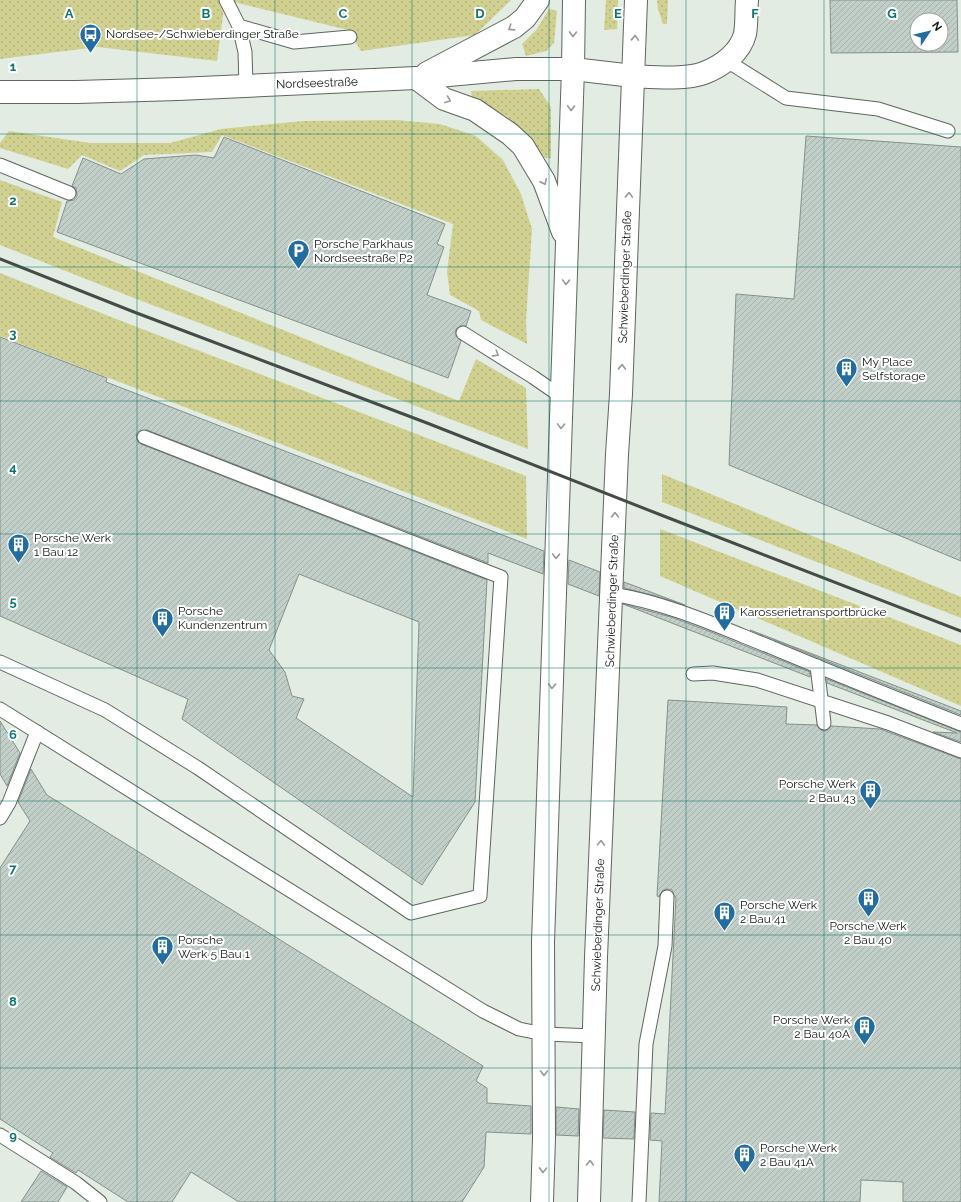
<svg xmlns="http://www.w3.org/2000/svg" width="961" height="1202" font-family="Raleway,sans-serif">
<defs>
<pattern id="grass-dots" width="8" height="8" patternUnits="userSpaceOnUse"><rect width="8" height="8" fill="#d0d190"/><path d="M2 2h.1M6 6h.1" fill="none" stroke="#b2b37b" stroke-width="1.8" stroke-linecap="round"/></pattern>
<pattern id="building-hatch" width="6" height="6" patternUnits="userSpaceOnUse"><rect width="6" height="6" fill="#c2cfc9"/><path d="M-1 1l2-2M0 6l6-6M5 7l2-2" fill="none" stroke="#a6b1ac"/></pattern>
</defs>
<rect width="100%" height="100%" fill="#e2ece3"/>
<g fill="url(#grass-dots)">
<path d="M 0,0 L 225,0 L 217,61 L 98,47 L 0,59 Z"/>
<path d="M 226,0 L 511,0 L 475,35 L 361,51 L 348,30 Z"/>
<path d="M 606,0 L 618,0 L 617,29 L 604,30 Z"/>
<path d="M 657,0 L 668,0 L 667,24 L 663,24 L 658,9 Z"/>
<path d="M 549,9 L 557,11 L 554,43 L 546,51 L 526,56 L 522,44 L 537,29 Z"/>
<path d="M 539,89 L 551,107 L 551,158 L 545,158 L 524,132 L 506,116 L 472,99 L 471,91 Z"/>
<path d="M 396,120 L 440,124 L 476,136 L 503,160 L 521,194 L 532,229 L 526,321 L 527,344 L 481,320 L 479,311 L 450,295 L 447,272 L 453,224 L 222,135 L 212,152 L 144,155 L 120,171 L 82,155 L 68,169 L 0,148 L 0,143 L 9,131 L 90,143 L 170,143 L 221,129 L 303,121 Z"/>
<path d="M 0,180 L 62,202 L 53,237 L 459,401 L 476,359 L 526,388 L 528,449 L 139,300 L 0,245 Z"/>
<path d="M 0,273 L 129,324 L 526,476 L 527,539 L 0,336 Z"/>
<path d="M 662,474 L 961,597 L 961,618 L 662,502 Z"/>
<path d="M 660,529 L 961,645 L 961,706 L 660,576 Z"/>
</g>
<g fill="url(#building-hatch)" stroke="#84908a" fill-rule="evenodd">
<path d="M 830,0 L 957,0 L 958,52 L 831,53 ZM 917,20 L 941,20 L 941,44 L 917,44 Z"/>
<path d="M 806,136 L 961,147 L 961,561 L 729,465 L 736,294 L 794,299 Z"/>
<path d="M 224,137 L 445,224 L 437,244 L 444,247 L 427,295 L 471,311 L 466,326 L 460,326 L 456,329 L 456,336 L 461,341 L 448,378 L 57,232 L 67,201 L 74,200 L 77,196 L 76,188 L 72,186 L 83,158 L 121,174 L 144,159 L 196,155 L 214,158 Z"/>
<path d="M 0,337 L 107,378 L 106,382 L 544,551 L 543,574 L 488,553 L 488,563 L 147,430 L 139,431 L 136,434 L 138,442 L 141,444 L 487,580 L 475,802 L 422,885 L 182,719 L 188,699 L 0,616 ZM 299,574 L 419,622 L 413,797 L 296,718 L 304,699 L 292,696 L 285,672 L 269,650 Z"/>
<path d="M 569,560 L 600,572 L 599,596 L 568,584 Z"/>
<path d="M 624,582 L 685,605 L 656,596 L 624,588 Z"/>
<path d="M 623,604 L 671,617 L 711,632 L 810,672 L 810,677 Z"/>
<path d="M 750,630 L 961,711 L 961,715 L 846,669 Z"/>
<path d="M 827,679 L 961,732 L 961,742 L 933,732 L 957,733 L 827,683 Z"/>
<path d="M 668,700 L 787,707 L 786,724 L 817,725 L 821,730 L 825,731 L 828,730 L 831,726 L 880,729 L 961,759 L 961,1202 L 903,1202 L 903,1182 L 861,1180 L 860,1202 L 659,1202 L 662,1141 L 650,1140 L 651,1113 L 665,1114 L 676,897 L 675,897 L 672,890 L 668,889 L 663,890 L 659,897 L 657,896 Z"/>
<path d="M 0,721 L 20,753 L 7,786 L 0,774 Z"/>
<path d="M 31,769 L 47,795 L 483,1066 L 476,1081 L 487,1088 L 487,1103 L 531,1106 L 531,1134 L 486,1132 L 484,1167 L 462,1202 L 239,1202 L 191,1172 L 172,1202 L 128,1202 L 78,1170 L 76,1173 L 50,1157 L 53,1153 L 0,1119 L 0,868 L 30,821 L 18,802 Z"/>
<path d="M 556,1107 L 579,1109 L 578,1136 L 556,1135 Z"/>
<path d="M 604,1110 L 635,1112 L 634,1139 L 603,1138 Z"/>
<path d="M 41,1171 L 67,1187 L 58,1202 L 21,1202 Z"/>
</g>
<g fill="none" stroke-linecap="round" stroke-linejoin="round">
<defs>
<g id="service">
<path d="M 226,0 L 239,26 L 245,52 L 246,86"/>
<path d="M 239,26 L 294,42 L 350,37"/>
<path d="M 727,61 L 786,98 L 878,109 L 948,131"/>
<path d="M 0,165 L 69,193"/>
<path d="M 463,333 L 533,377 L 562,397"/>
<path d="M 612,594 C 668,603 720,627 773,648 C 835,674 898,699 961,724"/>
<path d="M 0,662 L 105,710 L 198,768 L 411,913 L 480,896 L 501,577 L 144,437"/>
<path d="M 817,666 L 824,723"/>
<path d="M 693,674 L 713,673 L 757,680 L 888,723 L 961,751"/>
<path d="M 0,709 L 483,1011 L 519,1029 L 544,1034 L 594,1036"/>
<path d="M 0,818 L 9,803 L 37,732"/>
<path d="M 0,1135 L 76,1183 L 100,1202"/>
<path d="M 639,1202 L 646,1044 L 665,946 L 667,897"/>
</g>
<path id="minor" d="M 633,76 C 653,77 686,80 704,73 C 722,66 740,53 745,34 C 747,23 746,11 747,0"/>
<g id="secondary">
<path d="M 427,73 L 514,27 L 525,18 L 538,0"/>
<path d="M 416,78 L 444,99 L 475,110 L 510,134 L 523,146 L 544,181 L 563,232"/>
<path d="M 0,92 L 77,92 L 178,89 L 416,78 L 516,69 L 573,69 L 633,76"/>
<path d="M 542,1202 L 544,1138 L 543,942 L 573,69 L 574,0"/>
<path d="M 589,1202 L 596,957 L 617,454 L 621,394 L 636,0"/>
</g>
</defs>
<use href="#service" stroke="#5e665e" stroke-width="15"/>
<use href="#minor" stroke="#5e665e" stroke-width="24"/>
<use href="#secondary" stroke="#5e665e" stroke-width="24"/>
<use href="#service" stroke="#fff" stroke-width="13"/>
<use href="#minor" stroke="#fff" stroke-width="22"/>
<use href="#secondary" stroke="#fff" stroke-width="22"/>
<path stroke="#454b46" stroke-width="3" d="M 0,259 L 134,312 L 427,423 L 661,515 L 961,631"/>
</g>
<defs><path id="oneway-chevron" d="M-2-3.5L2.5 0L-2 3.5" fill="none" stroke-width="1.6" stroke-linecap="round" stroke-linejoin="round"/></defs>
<g stroke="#969896">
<use href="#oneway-chevron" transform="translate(511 28) rotate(147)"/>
<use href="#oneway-chevron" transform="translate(573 34) rotate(91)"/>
<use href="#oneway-chevron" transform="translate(635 38) rotate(-88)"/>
<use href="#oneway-chevron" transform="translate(448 100) rotate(21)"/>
<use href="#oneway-chevron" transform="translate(571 108) rotate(92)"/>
<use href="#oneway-chevron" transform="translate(544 182) rotate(64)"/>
<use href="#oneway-chevron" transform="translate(629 195) rotate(-88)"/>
<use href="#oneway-chevron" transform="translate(566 282) rotate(92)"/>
<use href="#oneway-chevron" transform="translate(496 354) rotate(32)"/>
<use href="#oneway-chevron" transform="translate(622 367) rotate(-88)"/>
<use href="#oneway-chevron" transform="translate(561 426) rotate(92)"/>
<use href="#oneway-chevron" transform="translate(615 515) rotate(-88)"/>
<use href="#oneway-chevron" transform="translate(556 556) rotate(92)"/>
<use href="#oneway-chevron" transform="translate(552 686) rotate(92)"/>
<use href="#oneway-chevron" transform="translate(601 843) rotate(-87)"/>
<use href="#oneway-chevron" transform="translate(544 1073) rotate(90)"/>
<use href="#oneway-chevron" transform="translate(590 1163) rotate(-88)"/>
<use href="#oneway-chevron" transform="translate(543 1170) rotate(91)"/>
</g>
<path fill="none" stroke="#0f766e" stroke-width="1" stroke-opacity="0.55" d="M 137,0 L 137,1202M 275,0 L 275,1202M 412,0 L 412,1202M 549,0 L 549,1202M 686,0 L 686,1202M 824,0 L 824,1202M 0,134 L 961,134M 0,267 L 961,267M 0,401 L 961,401M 0,534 L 961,534M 0,668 L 961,668M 0,801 L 961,801M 0,935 L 961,935M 0,1068 L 961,1068"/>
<defs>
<symbol id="bus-pin" viewBox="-11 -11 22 30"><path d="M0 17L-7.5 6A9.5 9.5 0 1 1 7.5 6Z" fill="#226c9f" stroke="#fff"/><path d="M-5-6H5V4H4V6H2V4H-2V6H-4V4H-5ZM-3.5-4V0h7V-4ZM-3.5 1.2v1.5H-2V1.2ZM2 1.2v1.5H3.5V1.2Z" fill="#fff"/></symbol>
<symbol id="parking-pin" viewBox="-11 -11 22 30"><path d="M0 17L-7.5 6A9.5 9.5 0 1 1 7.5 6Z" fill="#226c9f" stroke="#fff"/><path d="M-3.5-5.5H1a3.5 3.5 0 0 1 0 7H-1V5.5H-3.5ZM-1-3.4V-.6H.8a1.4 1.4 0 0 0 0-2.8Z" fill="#fff"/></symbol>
<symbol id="building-pin" viewBox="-11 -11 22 30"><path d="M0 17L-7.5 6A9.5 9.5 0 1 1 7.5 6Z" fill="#226c9f" stroke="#fff"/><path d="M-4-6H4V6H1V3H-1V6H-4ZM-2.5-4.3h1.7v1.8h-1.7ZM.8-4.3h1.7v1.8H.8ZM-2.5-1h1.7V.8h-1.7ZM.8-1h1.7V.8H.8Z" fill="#fff"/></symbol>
</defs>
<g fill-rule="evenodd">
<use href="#bus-pin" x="78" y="22" width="25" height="34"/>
<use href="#parking-pin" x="286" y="238" width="25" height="34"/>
<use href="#building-pin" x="834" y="356" width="25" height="34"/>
<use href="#building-pin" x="6" y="532" width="25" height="34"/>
<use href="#building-pin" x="712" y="600" width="25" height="34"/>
<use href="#building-pin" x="150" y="606" width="25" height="34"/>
<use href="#building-pin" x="858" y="778" width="25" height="34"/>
<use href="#building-pin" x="856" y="886" width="25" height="34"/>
<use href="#building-pin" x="712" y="900" width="25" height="34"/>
<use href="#building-pin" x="150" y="934" width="25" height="34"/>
<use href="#building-pin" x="852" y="1014" width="25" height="34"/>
<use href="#building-pin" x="732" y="1142" width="25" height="34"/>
</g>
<g text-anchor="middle" stroke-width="4" stroke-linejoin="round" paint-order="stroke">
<g font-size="12" fill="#151916" stroke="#fff" text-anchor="start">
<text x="106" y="38">Nordsee-/Schwieberdinger Straße</text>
<text x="314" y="248">Porsche Parkhaus<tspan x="314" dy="14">Nordseestraße P2</tspan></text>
<text x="862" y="366">My Place<tspan x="862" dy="14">Selfstorage</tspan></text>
<text x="34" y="542">Porsche Werk<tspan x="34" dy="14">1 Bau 12</tspan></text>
<text x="178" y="615">Porsche<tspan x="178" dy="14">Kundenzentrum</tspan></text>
<text x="740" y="616">Karosserietransportbrücke</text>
<text x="856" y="788" text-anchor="end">Porsche Werk<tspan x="856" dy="14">2 Bau 43</tspan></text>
<text x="740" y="909">Porsche Werk<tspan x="740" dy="14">2 Bau 41</tspan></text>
<text x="868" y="930" text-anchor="middle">Porsche Werk<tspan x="868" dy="14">2 Bau 40</tspan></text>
<text x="178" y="944">Porsche<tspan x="178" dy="14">Werk 5 Bau 1</tspan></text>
<text x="850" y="1024" text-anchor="end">Porsche Werk<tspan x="850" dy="14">2 Bau 40A</tspan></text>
<text x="760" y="1152">Porsche Werk<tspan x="760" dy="14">2 Bau 41A</tspan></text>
</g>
<g font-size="12" fill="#151916" stroke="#fff">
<text transform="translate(317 83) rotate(-2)" y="4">Nordseestraße</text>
<text transform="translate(625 277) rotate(-88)" y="4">Schwieberdinger Straße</text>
<text transform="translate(612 601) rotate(-88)" y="4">Schwieberdinger Straße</text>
<text transform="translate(598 925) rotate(-88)" y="4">Schwieberdinger Straße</text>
</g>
</g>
<g font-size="13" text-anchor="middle" font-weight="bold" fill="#0f766e" stroke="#fff" stroke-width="4" stroke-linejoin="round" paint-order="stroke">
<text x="69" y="18">A</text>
<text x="206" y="18">B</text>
<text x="343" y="18">C</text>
<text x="480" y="18">D</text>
<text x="618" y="18">E</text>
<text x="755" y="18">F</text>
<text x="892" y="18">G</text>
<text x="13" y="71">1</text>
<text x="13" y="205">2</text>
<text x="13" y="338">3</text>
<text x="13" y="472">4</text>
<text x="13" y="606">5</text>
<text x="13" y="739">6</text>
<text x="13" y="873">7</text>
<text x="13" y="1006">8</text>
<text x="13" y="1140">9</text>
</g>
<g transform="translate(929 32) rotate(55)"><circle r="19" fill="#ffffff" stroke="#a1a3a2"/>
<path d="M0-3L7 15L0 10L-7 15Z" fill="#226c9f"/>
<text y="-6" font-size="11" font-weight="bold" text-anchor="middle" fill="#151916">N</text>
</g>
</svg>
